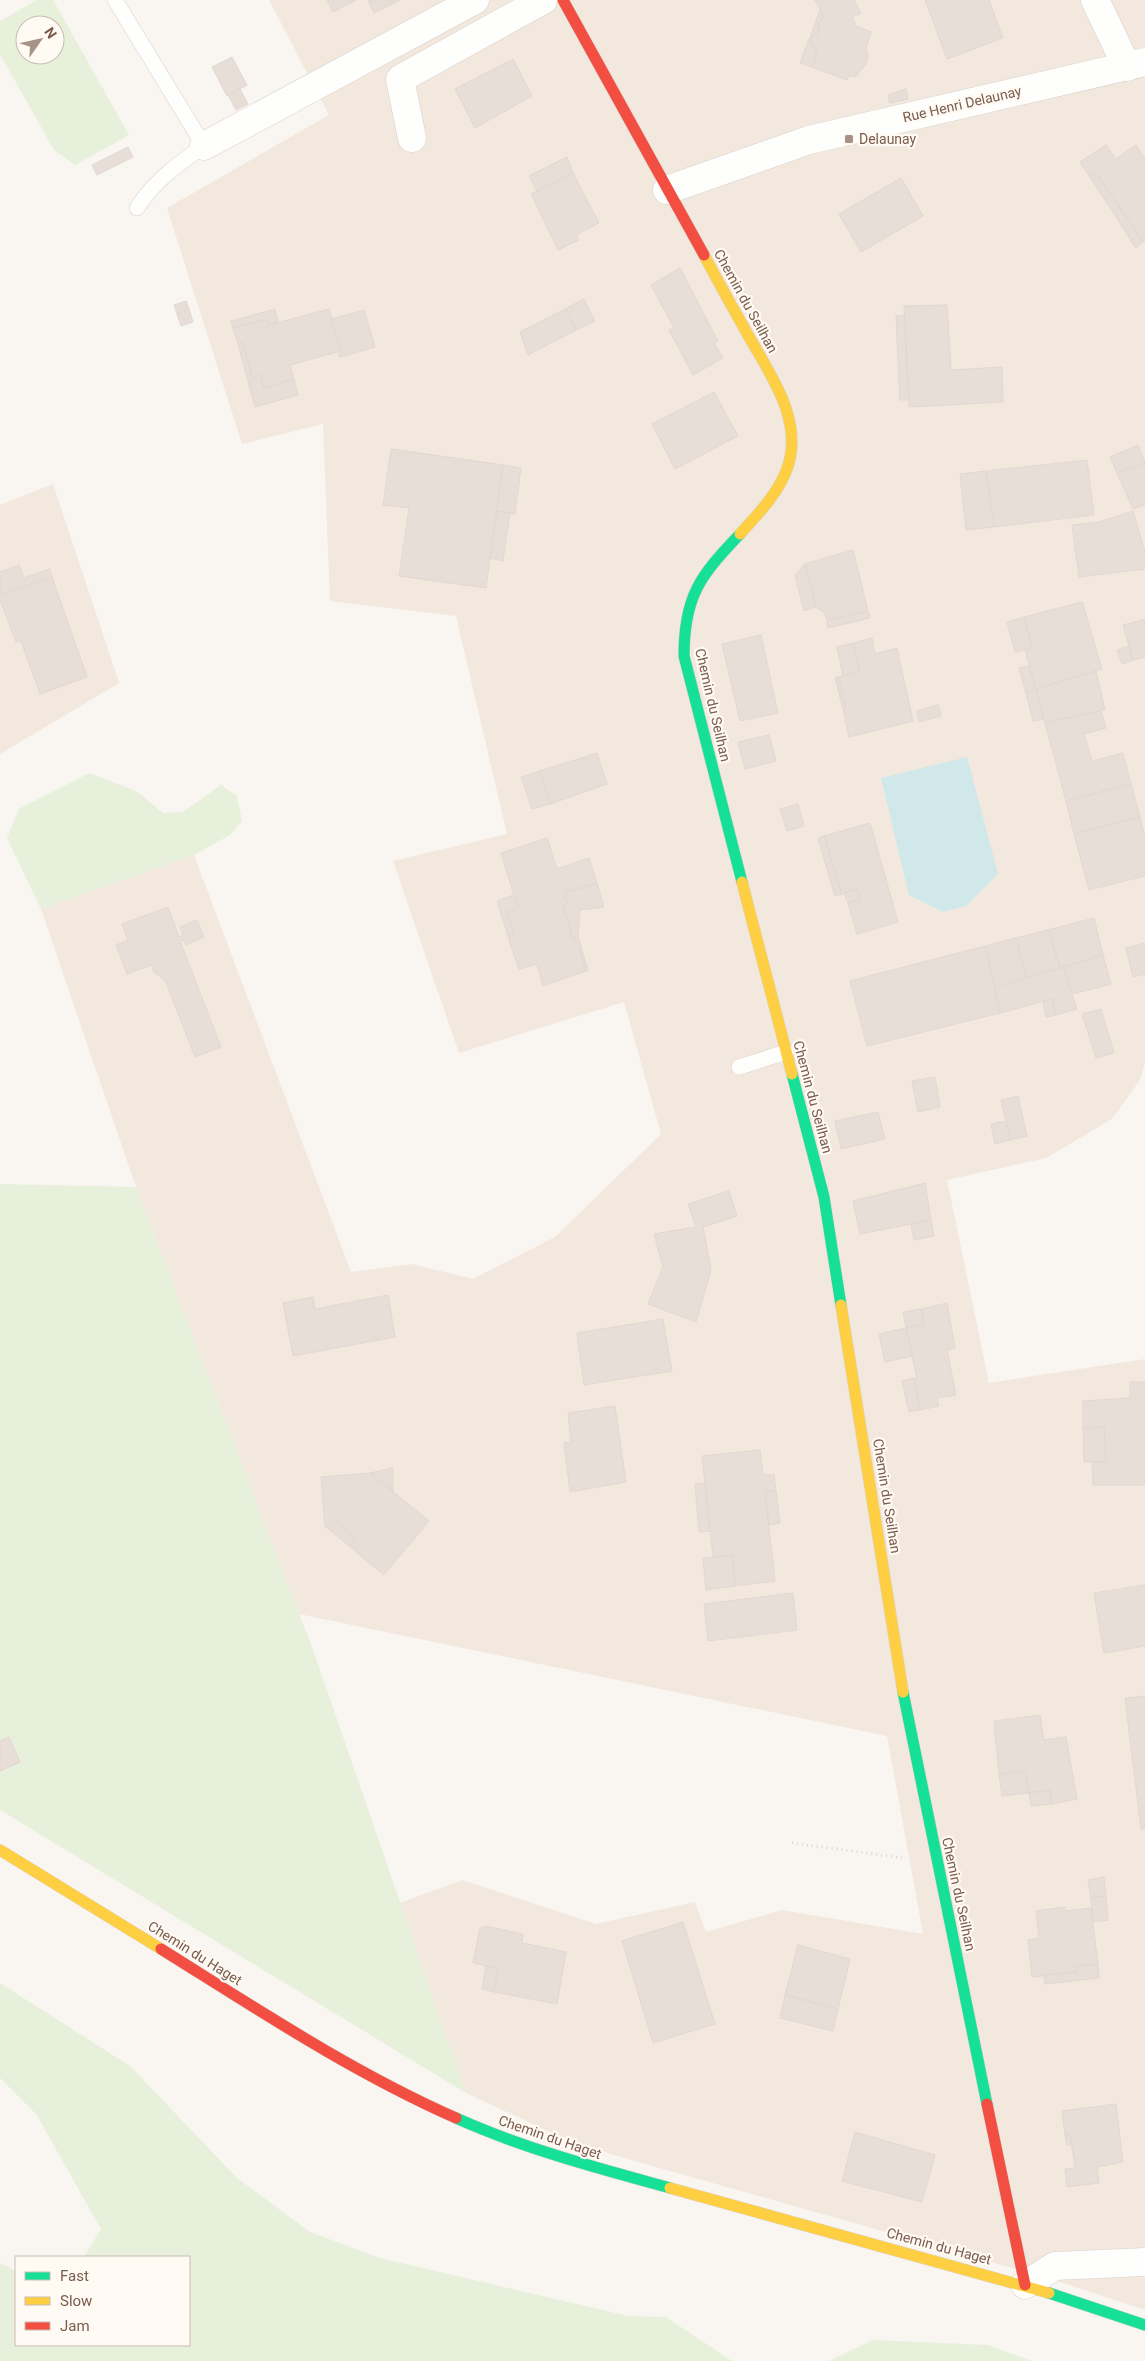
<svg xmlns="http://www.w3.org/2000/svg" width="1145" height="2361" font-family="Roboto,sans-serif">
<rect width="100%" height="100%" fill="#f9f5f0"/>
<g fill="#f2e8de">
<path d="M 269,0 L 1145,0 L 1145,1063 L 1140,1080 L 1112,1119 L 1046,1158 L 947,1180 L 989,1383 L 1145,1359 L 1145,2310 L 1048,2278 L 617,2156 L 554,2134 L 466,2093 L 400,1903 L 462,1880 L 596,1924 L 695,1902 L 706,1932 L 782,1910 L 923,1934 L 887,1736 L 299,1614 L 136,1187 L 41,909 L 194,855 L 351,1272 L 412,1264 L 473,1279 L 555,1237 L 661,1134 L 624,1002 L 459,1053 L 393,861 L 507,834 L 456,616 L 330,601 L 323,424 L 242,444 L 167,208 L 329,115 Z"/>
<path d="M 53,484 L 119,683 L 0,754 L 0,505 Z"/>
</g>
<g fill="#e7f0db" fill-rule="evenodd">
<path d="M 37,0 L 53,0 L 129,135 L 75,165 L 54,150 L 0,54 L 0,21 ZM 25,25 L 55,25 L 55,55 L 25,55 Z"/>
<path d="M 89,773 L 136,791 L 163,813 L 183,812 L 221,785 L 237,796 L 242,821 L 230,835 L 194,855 L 41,909 L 7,838 L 19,809 Z"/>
<path d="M 0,1184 L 136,1187 L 313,1650 L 466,2093 L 0,1810 Z"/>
<path d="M 0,1983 L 130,2066 L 237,2178 L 310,2232 L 380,2258 L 628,2316 L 666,2317 L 732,2361 L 0,2361 L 0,2263 L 16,2271 L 16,2345 L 189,2345 L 189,2257 L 84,2257 L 101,2229 L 36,2114 L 0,2078 Z"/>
<path d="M 873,2340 L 988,2345 L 1032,2361 L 829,2361 Z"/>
</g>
<path fill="#d0e8ea" d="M 967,757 L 998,874 L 966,906 L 943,912 L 909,895 L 881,778 Z"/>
<g fill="#e6ded7" stroke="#e2d8d2">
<path d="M 327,0 L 356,0 L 333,12 Z"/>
<path d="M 368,0 L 400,0 L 374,13 Z"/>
<path d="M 815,0 L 854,0 L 861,13 L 852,17 L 856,26 L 871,32 L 866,48 L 868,56 L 866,64 L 855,77 L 849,75 L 847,80 L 812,67 L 817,54 L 809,39 L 818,34 L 819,23 L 824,17 Z"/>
<path d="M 925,0 L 989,0 L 1003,38 L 947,59 Z"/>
<path d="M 820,10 L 824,17 L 819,23 L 818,34 L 810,38 Z"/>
<path d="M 809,39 L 817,54 L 812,67 L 800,63 Z"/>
<path d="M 232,57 L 247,85 L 227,96 L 212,67 Z"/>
<path d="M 513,59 L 532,96 L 475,128 L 455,89 Z"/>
<path d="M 240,89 L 248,104 L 236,110 L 228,95 Z"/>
<path d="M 906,89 L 908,99 L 890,103 L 888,95 Z"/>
<path d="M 1106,145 L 1116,159 L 1136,145 L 1145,159 L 1145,241 L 1143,242 L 1096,173 L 1090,177 L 1080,162 Z"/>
<path d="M 128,147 L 133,157 L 97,175 L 92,165 Z"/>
<path d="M 567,157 L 573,173 L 537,191 L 529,176 Z"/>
<path d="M 573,173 L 599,223 L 576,235 L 579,240 L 558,250 L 531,194 Z"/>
<path d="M 1096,173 L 1143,242 L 1136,248 L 1090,177 Z"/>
<path d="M 901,178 L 923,216 L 861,252 L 839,214 Z"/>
<path d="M 680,268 L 718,341 L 714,343 L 723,358 L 693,375 L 669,330 L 674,328 L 651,285 Z"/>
<path d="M 584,299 L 595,321 L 576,330 L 565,309 Z"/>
<path d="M 186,301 L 189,309 L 177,314 L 174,305 Z"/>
<path d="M 947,305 L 951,370 L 1002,367 L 1003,402 L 909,407 L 904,306 Z"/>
<path d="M 189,309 L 193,322 L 181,326 L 177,314 Z"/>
<path d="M 275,309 L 278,322 L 269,325 L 267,319 L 233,328 L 231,321 Z"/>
<path d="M 329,309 L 341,351 L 290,365 L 294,379 L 264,388 L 260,375 L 252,377 L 243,343 L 238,344 L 233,328 L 267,319 L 269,325 Z"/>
<path d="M 565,309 L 576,330 L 528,355 L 520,332 Z"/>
<path d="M 364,310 L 375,347 L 340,357 L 339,351 L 341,351 L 331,319 Z"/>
<path d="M 904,315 L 909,400 L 900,400 L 896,316 Z"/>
<path d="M 243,343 L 252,377 L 260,375 L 264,388 L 294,379 L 298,395 L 255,407 L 238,344 Z"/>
<path d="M 714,392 L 738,436 L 675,469 L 652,424 Z"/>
<path d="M 1138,445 L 1145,462 L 1117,473 L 1110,457 Z"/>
<path d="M 391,449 L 503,465 L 486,588 L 399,576 L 409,508 L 383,505 Z"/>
<path d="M 1087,460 L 1094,515 L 994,527 L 986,471 Z"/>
<path d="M 1145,462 L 1145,505 L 1133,509 L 1117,473 Z"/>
<path d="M 503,465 L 521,468 L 515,514 L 497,511 Z"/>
<path d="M 986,471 L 994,527 L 966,530 L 960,474 Z"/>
<path d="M 497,511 L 510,513 L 503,561 L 490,558 Z"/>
<path d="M 1133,511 L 1145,552 L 1145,569 L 1079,577 L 1072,525 L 1099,522 Z"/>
<path d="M 853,550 L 868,611 L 827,620 L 825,613 L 816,607 L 805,564 Z"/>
<path d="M 805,564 L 816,607 L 804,611 L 795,575 Z"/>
<path d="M 19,565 L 24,578 L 50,569 L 52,577 L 0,595 L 0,572 Z"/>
<path d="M 52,577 L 87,677 L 40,694 L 21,641 L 16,642 L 0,600 L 0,595 Z"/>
<path d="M 1082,602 L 1102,669 L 1036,689 L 1025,650 L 1032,648 L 1024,617 Z"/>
<path d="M 868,611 L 870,618 L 828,628 L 827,620 Z"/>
<path d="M 1024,617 L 1032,648 L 1015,652 L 1007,622 Z"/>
<path d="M 1145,619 L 1145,657 L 1133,660 L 1123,625 Z"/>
<path d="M 761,635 L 778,713 L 740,721 L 722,644 Z"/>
<path d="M 872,638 L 875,654 L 897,648 L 913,721 L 849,737 L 843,709 L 846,709 L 838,677 L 860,671 L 853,643 Z"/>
<path d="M 853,643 L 860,671 L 843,676 L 837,647 Z"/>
<path d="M 1129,646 L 1133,660 L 1122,664 L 1117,650 Z"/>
<path d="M 1029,666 L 1036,689 L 1026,693 L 1019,668 Z"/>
<path d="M 1096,671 L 1105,710 L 1045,723 L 1036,689 Z"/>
<path d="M 838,677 L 846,709 L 843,709 L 835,678 Z"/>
<path d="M 1036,689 L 1044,719 L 1033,721 L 1026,693 Z"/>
<path d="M 938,705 L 941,716 L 919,722 L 917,711 Z"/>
<path d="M 1101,711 L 1106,728 L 1084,734 L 1092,761 L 1123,753 L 1131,784 L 1066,801 L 1045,723 Z"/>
<path d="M 769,735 L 776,761 L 745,769 L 738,742 Z"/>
<path d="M 597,753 L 607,784 L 550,804 L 540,771 Z"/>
<path d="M 540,771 L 550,804 L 532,809 L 521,777 Z"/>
<path d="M 1131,784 L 1140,817 L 1074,834 L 1066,801 Z"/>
<path d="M 798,804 L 804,826 L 787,831 L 780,809 Z"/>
<path d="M 1140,817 L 1145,837 L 1145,876 L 1089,890 L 1074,834 Z"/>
<path d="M 870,823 L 898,922 L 857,934 L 848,903 L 860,899 L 857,889 L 842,894 L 824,836 Z"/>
<path d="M 824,836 L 842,894 L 835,896 L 818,838 Z"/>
<path d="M 547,838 L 557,869 L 589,858 L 597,883 L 564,893 L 568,904 L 563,905 L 573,939 L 578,937 L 581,947 L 579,947 L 586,971 L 543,986 L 537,964 L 519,969 L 511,946 L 509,934 L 514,932 L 507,912 L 518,908 L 501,853 Z"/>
<path d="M 597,883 L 604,907 L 580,910 L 578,937 L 573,939 L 563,905 L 568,904 L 564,893 Z"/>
<path d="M 857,889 L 860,899 L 848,903 L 844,893 Z"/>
<path d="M 514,895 L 518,908 L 507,912 L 514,932 L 509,934 L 511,946 L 497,901 Z"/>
<path d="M 168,907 L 179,937 L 183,935 L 180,927 L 197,920 L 204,937 L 186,945 L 184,940 L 180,941 L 221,1047 L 195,1057 L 165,980 L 154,972 L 152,965 L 127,974 L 116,945 L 128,940 L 122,924 Z"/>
<path d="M 1094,918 L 1103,955 L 1060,968 L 1048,930 Z"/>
<path d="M 1048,930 L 1060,968 L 1026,978 L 1016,938 Z"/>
<path d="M 1016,938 L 1026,978 L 995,987 L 985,946 Z"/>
<path d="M 1145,943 L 1145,974 L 1133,977 L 1126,948 Z"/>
<path d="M 985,946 L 1000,1013 L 867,1046 L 850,981 Z"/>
<path d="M 579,947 L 581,947 L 588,970 L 586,971 Z"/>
<path d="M 1103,955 L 1111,984 L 1072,994 L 1063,967 Z"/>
<path d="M 1063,967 L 1077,1009 L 1056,1015 L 1052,999 L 1000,1013 L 995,987 Z"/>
<path d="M 1052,999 L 1056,1015 L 1046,1017 L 1043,1001 Z"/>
<path d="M 1101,1009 L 1114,1053 L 1096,1058 L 1082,1014 Z"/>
<path d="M 935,1077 L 940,1107 L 918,1112 L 912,1081 Z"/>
<path d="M 1018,1096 L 1027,1136 L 1010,1140 L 1001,1100 Z"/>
<path d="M 878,1112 L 885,1139 L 841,1149 L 835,1121 Z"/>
<path d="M 1006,1121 L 1010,1140 L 995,1144 L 991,1124 Z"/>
<path d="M 925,1183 L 931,1220 L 860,1234 L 853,1201 Z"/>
<path d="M 729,1191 L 737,1216 L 703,1227 L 711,1270 L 696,1322 L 648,1304 L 663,1267 L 654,1234 L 696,1227 L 688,1204 Z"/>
<path d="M 931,1220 L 934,1236 L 914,1240 L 911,1224 Z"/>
<path d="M 388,1295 L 395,1337 L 293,1356 L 283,1303 L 313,1297 L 315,1309 Z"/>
<path d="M 947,1303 L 955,1348 L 947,1350 L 956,1395 L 937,1398 L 939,1406 L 920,1410 L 914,1378 L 917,1378 L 906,1328 L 924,1324 L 921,1309 Z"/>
<path d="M 921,1309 L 924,1324 L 906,1328 L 903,1312 Z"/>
<path d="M 663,1319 L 672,1371 L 584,1385 L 577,1333 Z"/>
<path d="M 906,1328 L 912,1356 L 885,1362 L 879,1334 Z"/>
<path d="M 914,1378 L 920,1410 L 909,1412 L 902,1381 Z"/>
<path d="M 1130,1382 L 1145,1382 L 1145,1485 L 1093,1485 L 1092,1461 L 1106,1462 L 1104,1427 L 1083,1428 L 1083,1401 L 1130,1398 Z"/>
<path d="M 615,1406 L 626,1482 L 570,1492 L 564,1443 L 571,1442 L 568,1413 Z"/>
<path d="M 1104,1427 L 1106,1462 L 1084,1462 L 1083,1428 Z"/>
<path d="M 760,1450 L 763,1475 L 774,1475 L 776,1491 L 765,1492 L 775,1581 L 735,1586 L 732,1555 L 713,1557 L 702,1456 Z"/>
<path d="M 393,1468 L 393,1491 L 370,1473 Z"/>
<path d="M 370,1473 L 429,1521 L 384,1575 L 349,1546 L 356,1538 L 336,1521 L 325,1526 L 321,1477 Z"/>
<path d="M 705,1483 L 710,1531 L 699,1532 L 695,1484 Z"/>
<path d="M 776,1491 L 780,1523 L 769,1525 L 765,1492 Z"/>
<path d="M 336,1521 L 356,1538 L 349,1546 L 325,1526 Z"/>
<path d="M 732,1555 L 735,1586 L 706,1590 L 703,1558 Z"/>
<path d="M 1145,1585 L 1145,1646 L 1104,1653 L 1094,1593 Z"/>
<path d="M 793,1593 L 797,1630 L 708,1641 L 704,1604 Z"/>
<path d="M 1145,1696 L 1145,1829 L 1141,1829 L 1125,1698 Z"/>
<path d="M 1040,1715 L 1044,1740 L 1066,1737 L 1077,1799 L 1052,1804 L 1050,1790 L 1029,1793 L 1025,1771 L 999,1774 L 994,1721 Z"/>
<path d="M 9,1737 L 20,1762 L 0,1771 L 0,1741 Z"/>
<path d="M 1025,1771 L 1029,1793 L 1002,1796 L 999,1774 Z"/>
<path d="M 1050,1790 L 1052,1804 L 1031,1806 L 1029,1793 Z"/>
<path d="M 1104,1877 L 1106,1896 L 1091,1898 L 1088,1880 Z"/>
<path d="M 1106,1896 L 1108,1920 L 1093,1922 L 1091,1898 Z"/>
<path d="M 1065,1907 L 1066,1911 L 1091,1908 L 1098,1964 L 1076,1966 L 1076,1972 L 1032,1977 L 1028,1940 L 1039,1938 L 1036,1911 Z"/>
<path d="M 683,1922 L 715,2024 L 653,2043 L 622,1941 Z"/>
<path d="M 485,1926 L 523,1934 L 522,1943 L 566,1952 L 557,2004 L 494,1992 L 498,1968 L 473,1963 L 480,1928 Z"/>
<path d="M 798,1945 L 850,1959 L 838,2009 L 785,1995 Z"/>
<path d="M 1098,1964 L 1099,1978 L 1045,1984 L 1044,1975 L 1076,1972 L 1076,1966 Z"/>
<path d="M 486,1966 L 498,1968 L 494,1992 L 482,1989 Z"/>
<path d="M 785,1995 L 838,2009 L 833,2031 L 780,2018 Z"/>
<path d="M 1116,2104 L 1123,2162 L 1097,2167 L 1099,2183 L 1067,2187 L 1065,2169 L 1075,2168 L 1070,2134 L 1065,2135 L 1062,2111 Z"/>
<path d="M 855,2132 L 935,2155 L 922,2202 L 842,2181 Z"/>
<path d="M 1070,2134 L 1072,2145 L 1067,2145 L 1065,2135 Z"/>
</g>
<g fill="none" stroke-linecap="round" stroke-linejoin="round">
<defs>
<g id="lane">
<path d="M 115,0 L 204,146 C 178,164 154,181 137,208"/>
<path d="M 739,1067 L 786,1052"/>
</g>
<g id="street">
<path d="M 1095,0 L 1127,67"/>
<path d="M 412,138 L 400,79 L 543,0"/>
<path d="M 204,146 L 475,0"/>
<path d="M 667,190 L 809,140 L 1145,62"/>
<path d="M 1025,2285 L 1055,2266 L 1145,2262"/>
</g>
<g id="fast">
<path d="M 740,534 C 700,576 684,596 684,656 L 742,882"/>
<path d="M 792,1074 L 824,1197 L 841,1305"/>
<path d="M 903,1692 L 987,2104"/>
<path d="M 456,2118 C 525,2149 597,2168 670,2188"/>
<path d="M 1049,2293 L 1145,2325"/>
</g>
<g id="slow">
<path d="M 704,255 C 718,282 733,308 748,335 C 770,374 803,419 788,466 C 779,493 758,514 740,534"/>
<path d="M 742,882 L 792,1074"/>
<path d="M 841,1305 L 903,1692"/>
<path d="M 0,1850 L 161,1949"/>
<path d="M 670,2188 L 1049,2293"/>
</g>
<g id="jam">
<path d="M 563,0 L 704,255"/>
<path d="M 161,1949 C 257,2009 352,2072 456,2118"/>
<path d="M 987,2104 L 1025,2285"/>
</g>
</defs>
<use href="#lane" stroke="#d7d1cb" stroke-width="16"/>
<use href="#street" stroke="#d7d1cb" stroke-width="29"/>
<use href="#fast" stroke="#d9d2cb" stroke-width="12"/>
<use href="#slow" stroke="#d9d2cb" stroke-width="12"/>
<use href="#jam" stroke="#d9d2cb" stroke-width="12"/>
<path stroke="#dcd5d0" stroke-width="3" stroke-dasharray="1 4" stroke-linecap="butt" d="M 792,1843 L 903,1858"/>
<use href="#lane" stroke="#fefefd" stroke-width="15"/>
<use href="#street" stroke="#fefefd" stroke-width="28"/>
<use href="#fast" stroke="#16e098" stroke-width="11"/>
<use href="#slow" stroke="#ffcf43" stroke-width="11"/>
<use href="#jam" stroke="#f24e42" stroke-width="11"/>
</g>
<rect fill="#a69286" stroke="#fffaf3" stroke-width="2" x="844" y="134" width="10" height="10" rx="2.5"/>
<g text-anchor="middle" stroke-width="4.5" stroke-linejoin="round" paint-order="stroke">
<g font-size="14" fill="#7a5c4d" stroke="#fffaf3">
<text transform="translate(962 104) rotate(-13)" y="5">Rue Henri Delaunay</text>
<text transform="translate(746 301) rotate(61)" y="5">Chemin du Seilhan</text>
<text transform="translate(713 705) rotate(77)" y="5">Chemin du Seilhan</text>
<text transform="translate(813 1097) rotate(75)" y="5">Chemin du Seilhan</text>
<text transform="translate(887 1496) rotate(81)" y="5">Chemin du Seilhan</text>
<text transform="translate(959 1894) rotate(78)" y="5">Chemin du Seilhan</text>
<text transform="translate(195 1953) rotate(32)" y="5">Chemin du Haget</text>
<text transform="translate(550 2137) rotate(19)" y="5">Chemin du Haget</text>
<text transform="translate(939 2246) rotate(15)" y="5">Chemin du Haget</text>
</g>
<g font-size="14" fill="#7a5c4d" stroke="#fffaf3" text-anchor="start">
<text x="859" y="144">Delaunay</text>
</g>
</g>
<rect x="15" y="2256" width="175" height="90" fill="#fffaf3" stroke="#cabbb1"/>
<rect x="25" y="2272" width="25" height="8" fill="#16e098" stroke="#cabbb1"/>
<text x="60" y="2281" font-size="15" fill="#7a5c4d">Fast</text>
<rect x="25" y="2297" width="25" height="8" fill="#ffcf43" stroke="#cabbb1"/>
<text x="60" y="2306" font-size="15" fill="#7a5c4d">Slow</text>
<rect x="25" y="2322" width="25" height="8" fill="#f24e42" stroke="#cabbb1"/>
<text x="60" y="2331" font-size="15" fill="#7a5c4d">Jam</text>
<g transform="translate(40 40) rotate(56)"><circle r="24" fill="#fffaf3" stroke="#cabbb1"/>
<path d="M0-4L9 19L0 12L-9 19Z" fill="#a69286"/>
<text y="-8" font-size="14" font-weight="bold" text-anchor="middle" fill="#7a5c4d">N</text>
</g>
</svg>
